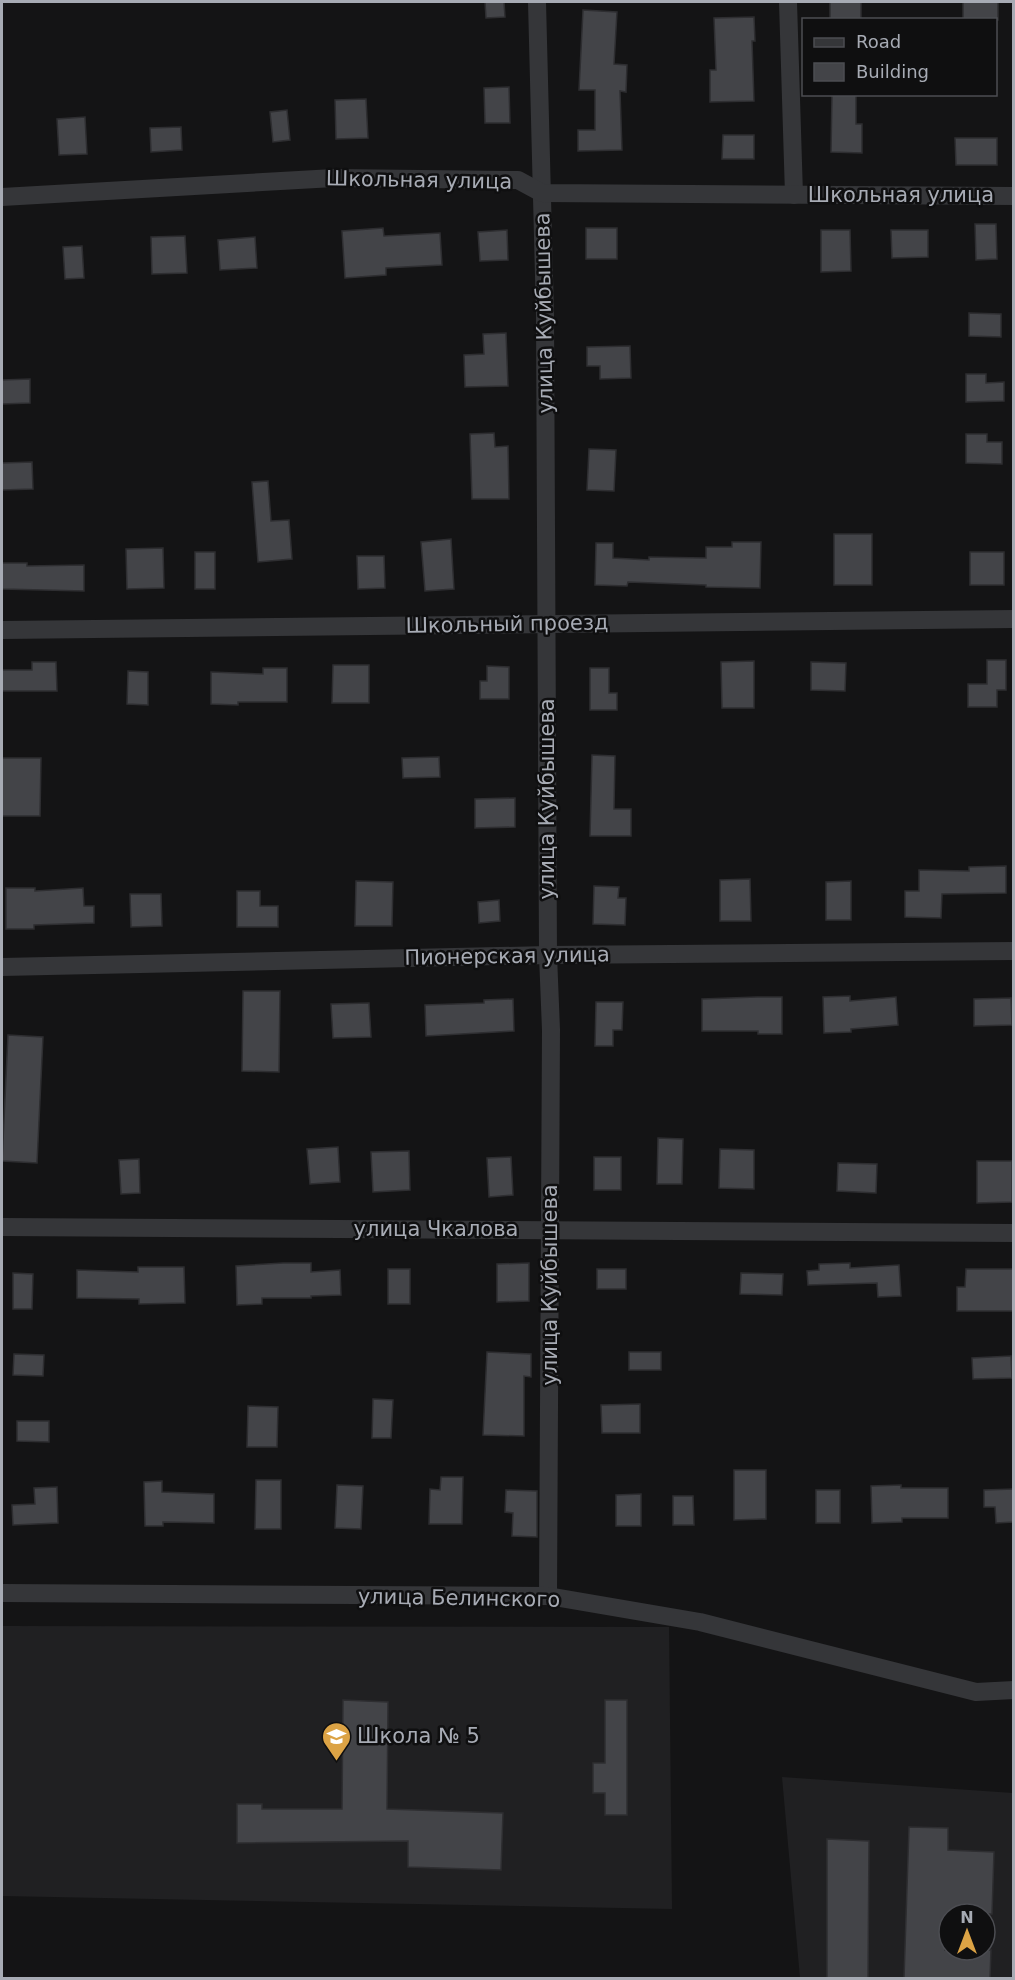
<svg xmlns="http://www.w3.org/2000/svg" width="1015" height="1980" font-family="'DejaVu Sans',sans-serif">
<rect width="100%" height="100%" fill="#141415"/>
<g fill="#202022" fill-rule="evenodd">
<path d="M 2,1626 L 669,1627 L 672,1909 L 2,1896 Z"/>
<path d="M 782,1777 L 1013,1793 L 1013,1978 L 800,1978 ZM 949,1914 L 985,1914 L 985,1950 L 949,1950 Z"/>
</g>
<g fill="#434448" stroke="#2e2e31" stroke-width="1.5">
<path d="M 485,2 L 504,2 L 505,17 L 486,18 Z"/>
<rect x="830" y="2" width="31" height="18"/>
<rect x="963" y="2" width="35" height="18"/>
<path d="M 583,10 L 617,12 L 614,64 L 627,65 L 626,92 L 620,91 L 622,150 L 578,151 L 578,130 L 595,130 L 595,90 L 579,90 Z"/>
<path d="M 754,17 L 755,41 L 752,41 L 754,101 L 710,102 L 710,70 L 716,70 L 714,18 Z"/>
<path d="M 509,87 L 510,123 L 485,123 L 484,88 Z"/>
<path d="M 832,94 L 856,94 L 856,124 L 862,124 L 862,153 L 831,152 Z"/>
<path d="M 366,99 L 368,138 L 336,139 L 335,100 Z"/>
<path d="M 287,110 L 290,140 L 273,142 L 270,112 Z"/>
<path d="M 85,117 L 87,154 L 59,155 L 57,119 Z"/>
<path d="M 181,127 L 182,150 L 151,152 L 150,128 Z"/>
<path d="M 723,135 L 754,135 L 754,159 L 722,159 Z"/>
<path d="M 955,138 L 997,138 L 997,165 L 956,165 Z"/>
<path d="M 975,224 L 996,224 L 997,259 L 976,260 Z"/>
<path d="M 383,228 L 384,236 L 440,233 L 442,265 L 386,268 L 386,275 L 345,278 L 342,231 Z"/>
<rect x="586" y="228" width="31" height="31"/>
<path d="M 507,230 L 508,260 L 480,261 L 478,232 Z"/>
<path d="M 821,230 L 850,230 L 851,271 L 821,272 Z"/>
<path d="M 891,230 L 928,230 L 928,257 L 892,258 Z"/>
<path d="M 185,236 L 187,273 L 152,274 L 151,237 Z"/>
<path d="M 255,237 L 257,268 L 220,270 L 218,240 Z"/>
<path d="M 82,246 L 84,278 L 65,279 L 63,247 Z"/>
<path d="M 969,313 L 1001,314 L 1001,337 L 969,336 Z"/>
<path d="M 506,333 L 508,386 L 465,387 L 464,355 L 484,354 L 483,334 Z"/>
<path d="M 630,346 L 631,378 L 600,379 L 600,366 L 587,366 L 587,347 Z"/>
<path d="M 966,374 L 986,374 L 986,383 L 1004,382 L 1004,401 L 966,402 Z"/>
<path d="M 30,379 L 30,403 L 2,404 L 2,380 Z"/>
<path d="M 494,433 L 495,447 L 508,446 L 509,499 L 472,499 L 470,434 Z"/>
<path d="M 966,434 L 987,434 L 987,442 L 1002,442 L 1002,464 L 966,463 Z"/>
<path d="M 589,449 L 616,450 L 614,491 L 587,490 Z"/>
<path d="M 32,462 L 33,489 L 2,490 L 2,463 Z"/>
<path d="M 268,481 L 271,521 L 289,520 L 292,559 L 258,562 L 252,482 Z"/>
<rect x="834" y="534" width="38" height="51"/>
<path d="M 451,539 L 454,589 L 425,591 L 421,542 Z"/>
<path d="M 732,542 L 761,542 L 760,588 L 706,587 L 706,585 L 628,582 L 627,586 L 595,585 L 596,543 L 613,543 L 613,558 L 649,560 L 649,557 L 706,558 L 706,547 L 732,547 Z"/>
<path d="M 163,548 L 164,588 L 127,589 L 126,549 Z"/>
<rect x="195" y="552" width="20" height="37"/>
<rect x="970" y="552" width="34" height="33"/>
<path d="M 357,556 L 384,556 L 385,588 L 358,589 Z"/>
<path d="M 2,563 L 27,563 L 27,566 L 84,565 L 84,591 L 2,589 Z"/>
<path d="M 987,660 L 1006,660 L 1006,690 L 997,690 L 997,707 L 968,707 L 968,684 L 987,684 Z"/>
<path d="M 754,661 L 754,708 L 722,708 L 721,662 Z"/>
<path d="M 32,662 L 56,662 L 57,691 L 2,691 L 2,670 L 32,670 Z"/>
<path d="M 811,662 L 846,663 L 845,691 L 811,690 Z"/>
<path d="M 333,665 L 369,665 L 369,703 L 332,703 Z"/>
<path d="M 487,666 L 509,667 L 509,699 L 480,699 L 480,681 L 487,681 Z"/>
<path d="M 263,668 L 287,668 L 287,702 L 238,702 L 238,705 L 211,704 L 211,672 L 263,674 Z"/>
<path d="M 590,668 L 609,668 L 609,693 L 617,693 L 617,710 L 590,710 Z"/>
<path d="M 128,671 L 148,672 L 148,705 L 127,704 Z"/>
<path d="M 592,755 L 615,756 L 614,809 L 631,809 L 631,836 L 590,836 Z"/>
<path d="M 439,757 L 440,777 L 403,778 L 402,758 Z"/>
<path d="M 2,758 L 41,758 L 40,816 L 2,816 Z"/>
<path d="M 515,798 L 515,827 L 475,828 L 475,799 Z"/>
<path d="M 1006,866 L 1006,893 L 942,894 L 941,918 L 905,917 L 905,891 L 919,891 L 919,870 L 969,871 L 969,867 Z"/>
<path d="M 750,879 L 751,921 L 720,921 L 720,880 Z"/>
<path d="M 356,881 L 393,882 L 392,926 L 355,926 Z"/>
<path d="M 851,881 L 851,920 L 826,920 L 826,882 Z"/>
<path d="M 594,886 L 619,887 L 618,898 L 626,898 L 625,925 L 593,924 Z"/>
<path d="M 6,888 L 35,888 L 35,891 L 83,888 L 84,906 L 94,906 L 94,923 L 34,925 L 34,929 L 6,929 Z"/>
<path d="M 237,891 L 260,891 L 260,906 L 278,906 L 278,927 L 237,927 Z"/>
<path d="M 130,894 L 161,894 L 162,926 L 131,927 Z"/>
<path d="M 499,900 L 500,921 L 479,923 L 478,902 Z"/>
<path d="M 243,991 L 280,991 L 279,1072 L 242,1071 Z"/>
<path d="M 850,996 L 850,1001 L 896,997 L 898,1025 L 851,1029 L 851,1032 L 824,1033 L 823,997 Z"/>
<path d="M 757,997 L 782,997 L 782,1034 L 758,1034 L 758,1031 L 702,1031 L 702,999 Z"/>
<path d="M 1011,998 L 1012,1025 L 974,1026 L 974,999 Z"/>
<path d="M 513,999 L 514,1031 L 426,1036 L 425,1005 L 484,1003 L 484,1000 Z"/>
<path d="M 596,1002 L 623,1002 L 622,1030 L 613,1030 L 613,1046 L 595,1046 Z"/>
<path d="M 369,1003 L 371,1037 L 333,1038 L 331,1004 Z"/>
<path d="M 8,1035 L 43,1037 L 37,1163 L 2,1161 Z"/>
<path d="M 658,1138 L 683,1139 L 682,1184 L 657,1184 Z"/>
<path d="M 338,1147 L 340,1182 L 310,1184 L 307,1149 Z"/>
<path d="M 720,1149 L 754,1150 L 754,1189 L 719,1188 Z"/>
<path d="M 409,1151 L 410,1190 L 373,1192 L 371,1152 Z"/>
<path d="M 511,1157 L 513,1195 L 489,1197 L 487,1158 Z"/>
<rect x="594" y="1157" width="27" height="33"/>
<path d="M 139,1159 L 140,1193 L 121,1194 L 119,1160 Z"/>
<path d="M 977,1161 L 1012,1161 L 1012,1202 L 977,1203 Z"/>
<path d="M 838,1163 L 877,1164 L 876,1193 L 837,1191 Z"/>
<path d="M 283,1263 L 311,1263 L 311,1272 L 340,1270 L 341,1295 L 311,1296 L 311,1298 L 262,1298 L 262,1304 L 237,1305 L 236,1266 Z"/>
<path d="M 529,1263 L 529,1301 L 497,1302 L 497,1264 Z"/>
<path d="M 850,1263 L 850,1268 L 899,1265 L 901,1296 L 878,1297 L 877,1283 L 808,1285 L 807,1271 L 819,1270 L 819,1264 Z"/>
<path d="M 138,1267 L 184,1267 L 185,1303 L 139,1304 L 139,1299 L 77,1298 L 77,1270 L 138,1272 Z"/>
<rect x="388" y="1269" width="22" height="35"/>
<rect x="597" y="1269" width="29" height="20"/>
<path d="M 966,1269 L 1013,1269 L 1013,1311 L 957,1311 L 957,1287 L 965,1287 Z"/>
<path d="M 13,1273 L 33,1274 L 32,1309 L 13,1309 Z"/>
<path d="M 741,1273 L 783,1274 L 782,1295 L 740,1294 Z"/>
<path d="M 487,1352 L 531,1354 L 531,1377 L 524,1376 L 524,1436 L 483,1435 Z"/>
<rect x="629" y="1352" width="32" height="18"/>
<path d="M 14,1354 L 44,1355 L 43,1376 L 13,1375 Z"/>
<path d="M 1011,1356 L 1012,1378 L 973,1379 L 972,1358 Z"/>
<path d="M 373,1399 L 393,1400 L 391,1438 L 372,1438 Z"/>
<path d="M 640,1404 L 640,1433 L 602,1433 L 601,1405 Z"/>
<path d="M 248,1406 L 278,1407 L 277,1447 L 247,1447 Z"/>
<path d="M 17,1421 L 49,1421 L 49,1442 L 17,1441 Z"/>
<path d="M 734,1470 L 766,1470 L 766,1519 L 734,1520 Z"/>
<path d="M 441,1477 L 463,1477 L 462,1524 L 429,1524 L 430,1489 L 440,1490 Z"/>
<path d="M 256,1480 L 281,1480 L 281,1529 L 255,1529 Z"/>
<path d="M 162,1481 L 162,1492 L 214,1494 L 214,1523 L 163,1522 L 163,1526 L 145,1526 L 144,1482 Z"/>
<path d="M 337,1485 L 363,1486 L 361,1529 L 335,1528 Z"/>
<path d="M 901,1485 L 901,1488 L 948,1488 L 948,1518 L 902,1518 L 902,1522 L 872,1523 L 871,1486 Z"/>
<path d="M 57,1487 L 58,1523 L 13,1525 L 12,1505 L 35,1504 L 34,1488 Z"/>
<path d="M 1014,1489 L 1014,1522 L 996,1523 L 995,1507 L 984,1507 L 984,1490 Z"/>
<path d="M 506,1490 L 537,1491 L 537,1537 L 512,1536 L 513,1513 L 505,1512 Z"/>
<rect x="816" y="1490" width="24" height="33"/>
<path d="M 641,1494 L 641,1526 L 616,1526 L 616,1495 Z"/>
<path d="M 673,1496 L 693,1496 L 694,1525 L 673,1525 Z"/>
<path d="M 343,1700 L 388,1702 L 387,1809 L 503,1813 L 501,1870 L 408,1867 L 408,1841 L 237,1843 L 237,1804 L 262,1804 L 262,1809 L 342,1809 Z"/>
<path d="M 605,1700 L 627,1700 L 627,1815 L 605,1815 L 605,1793 L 593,1793 L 593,1763 L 605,1763 Z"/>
<path d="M 909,1827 L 948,1828 L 948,1850 L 994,1852 L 992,1914 L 946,1914 L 945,1950 L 991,1950 L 990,1978 L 904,1978 Z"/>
<path d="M 827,1839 L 869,1841 L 868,1978 L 827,1978 Z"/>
</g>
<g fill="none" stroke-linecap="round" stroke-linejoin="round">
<g stroke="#353639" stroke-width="18">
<path d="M 537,2 L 545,315 L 548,955 L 551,1030 L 548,1596"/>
<path d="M 788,2 L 794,195"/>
<path d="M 2,197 L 334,178 L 518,180 L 542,193 L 1014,196"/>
<path d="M 2,630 L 1014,619"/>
<path d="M 2,967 L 548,955 L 1014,951"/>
<path d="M 2,1227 L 1014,1233"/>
<path d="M 2,1593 L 548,1596 L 700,1622 L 976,1692 L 1014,1690"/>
</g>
</g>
<defs>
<symbol id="school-pin" viewBox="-11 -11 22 30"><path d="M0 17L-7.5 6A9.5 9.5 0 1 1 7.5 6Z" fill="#dca345" stroke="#0f0f10"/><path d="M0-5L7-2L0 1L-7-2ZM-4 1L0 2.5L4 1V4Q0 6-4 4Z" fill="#fff"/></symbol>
</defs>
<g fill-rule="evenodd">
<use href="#school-pin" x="320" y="1720" width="33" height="45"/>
</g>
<g text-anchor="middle" stroke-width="5" stroke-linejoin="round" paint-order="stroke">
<g font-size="21" fill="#a7abb4" stroke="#0f0f10">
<text transform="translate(419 180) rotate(1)" y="7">Школьная улица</text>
<text x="901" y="202">Школьная улица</text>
<text transform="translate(544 313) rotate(-91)" y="7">улица Куйбышева</text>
<text transform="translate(507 624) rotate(-1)" y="7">Школьный проезд</text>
<text transform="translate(547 799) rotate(-90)" y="7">улица Куйбышева</text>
<text transform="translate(507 956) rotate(-1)" y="7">Пионерская улица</text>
<text x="436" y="1236">улица Чкалова</text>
<text transform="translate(550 1285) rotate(-90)" y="7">улица Куйбышева</text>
<text transform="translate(459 1598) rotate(1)" y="7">улица Белинского</text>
</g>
<g font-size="21" fill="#a7abb4" stroke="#0f0f10" text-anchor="start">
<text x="357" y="1743">Школа № 5</text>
</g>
</g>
<rect width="1015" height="1980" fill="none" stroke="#a7abb4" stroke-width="6"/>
<rect x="802" y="18" width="195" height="78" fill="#0f0f10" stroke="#4c4d52" stroke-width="1.5"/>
<rect x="814" y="38" width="30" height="9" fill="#353639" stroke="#4c4d52" stroke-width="1.5"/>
<text x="856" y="48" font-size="18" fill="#a7abb4">Road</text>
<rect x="814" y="63" width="30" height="18" fill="#434448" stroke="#4c4d52" stroke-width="1.5"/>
<text x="856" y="78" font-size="18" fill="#a7abb4">Building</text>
<g transform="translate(967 1932)"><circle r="28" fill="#0f0f10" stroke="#4c4d52" stroke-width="1.5"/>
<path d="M0-4.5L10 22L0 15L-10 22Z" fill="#dca345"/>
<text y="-9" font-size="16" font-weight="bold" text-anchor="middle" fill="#a7abb4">N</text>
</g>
</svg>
